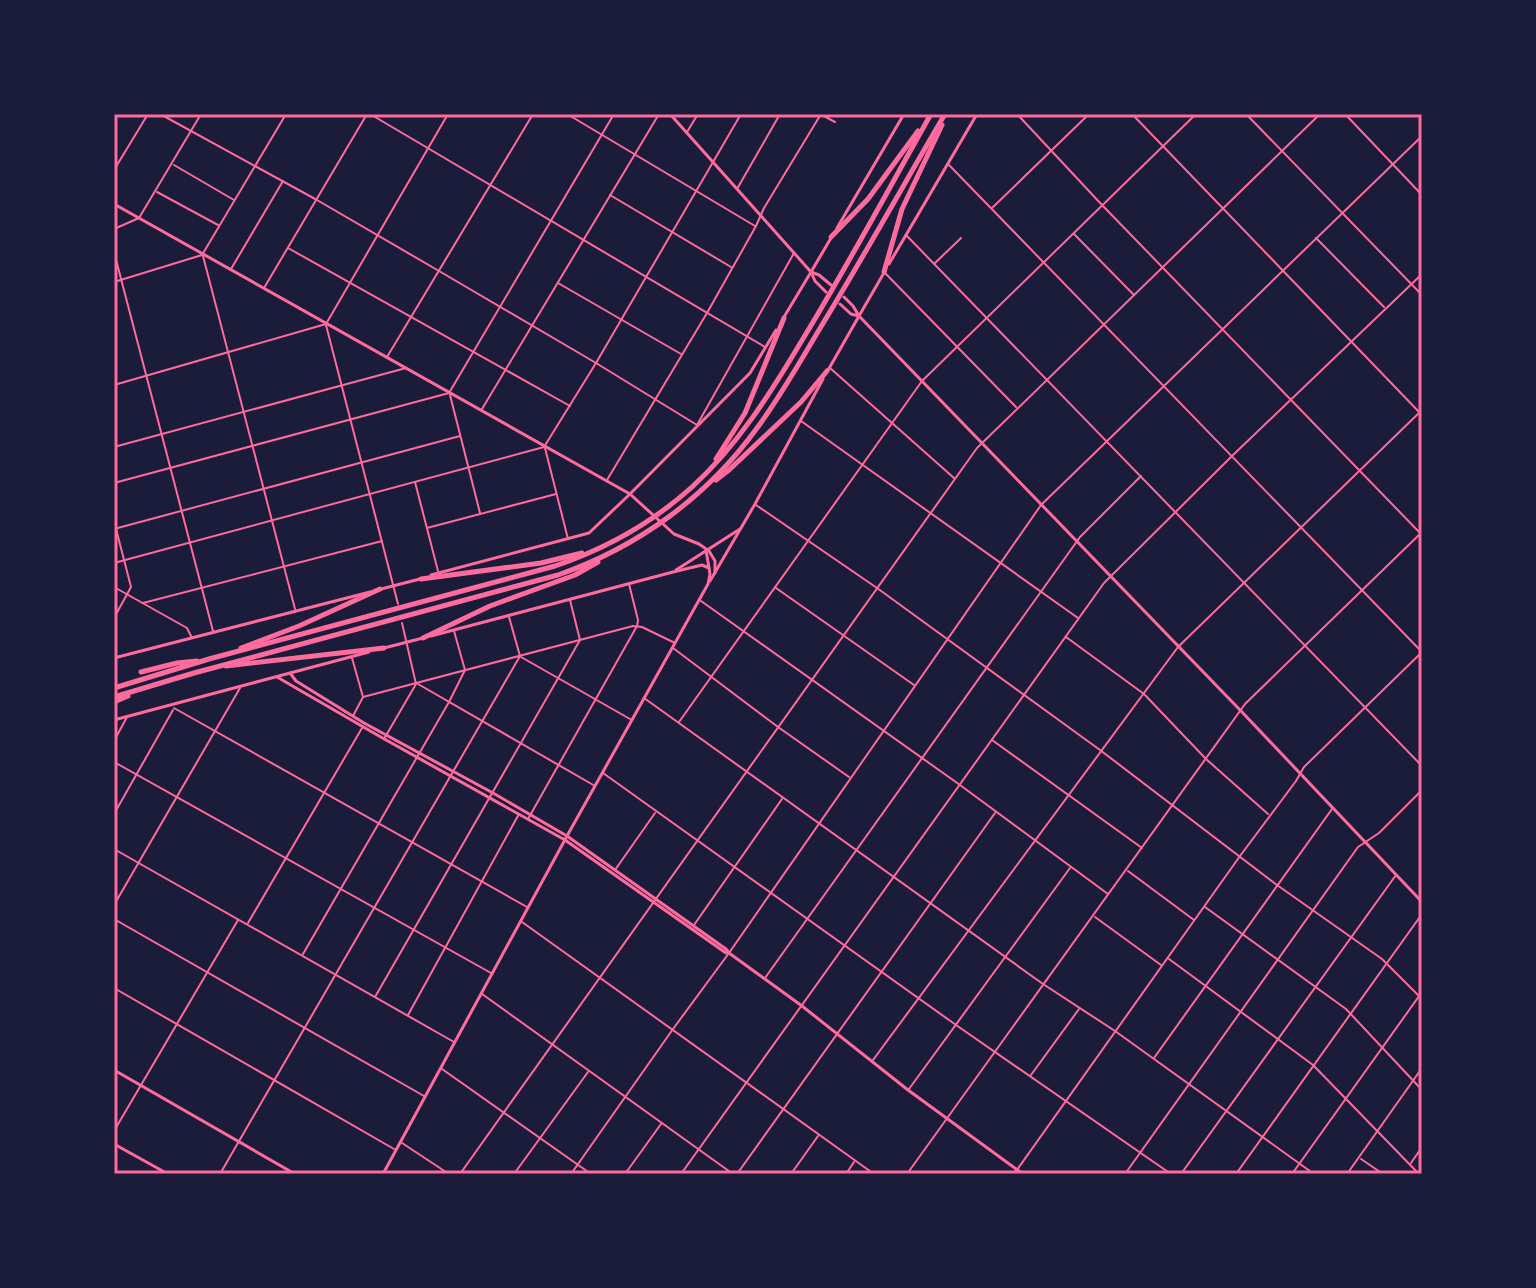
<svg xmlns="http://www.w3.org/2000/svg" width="1536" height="1288" font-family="'Source Sans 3',sans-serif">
<rect width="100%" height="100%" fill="#1b1b3a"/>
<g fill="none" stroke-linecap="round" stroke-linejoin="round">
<g stroke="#ff6b9d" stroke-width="2">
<path d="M 160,114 L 317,200 L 439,271 L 596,363 L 697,425 L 794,253"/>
<path d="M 370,114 L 765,347"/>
<path d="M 567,114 L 755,226"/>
<path d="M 1017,114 L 1102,205 L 1422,535"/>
<path d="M 1132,114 L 1422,415"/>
<path d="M 1246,114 L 1422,295"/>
<path d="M 1345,114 L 1422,195"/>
<path d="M 822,115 L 835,122"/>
<path d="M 687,132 L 698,114"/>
<path d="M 174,165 L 234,200"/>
<path d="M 949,165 L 1422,652"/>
<path d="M 114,170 L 148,114"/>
<path d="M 737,189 L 780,114"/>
<path d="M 157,192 L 218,225"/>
<path d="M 610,195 L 731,267"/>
<path d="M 992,208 L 1089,114"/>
<path d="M 114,229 L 139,218 L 201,114"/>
<path d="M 1074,234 L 1134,295"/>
<path d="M 907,236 L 1422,766"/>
<path d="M 1316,238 L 1384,307"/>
<path d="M 288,248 L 570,406"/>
<path d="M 114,252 L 213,631"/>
<path d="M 203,256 L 295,609"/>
<path d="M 935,263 L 961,238"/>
<path d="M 231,269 L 283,181"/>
<path d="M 886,274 L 1016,407"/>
<path d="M 114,282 L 202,255 L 286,114"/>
<path d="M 558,283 L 681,354"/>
<path d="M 264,288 L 367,114"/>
<path d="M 326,325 L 398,604"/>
<path d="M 387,357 L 533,114"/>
<path d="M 830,368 L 954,478"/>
<path d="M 114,385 L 326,324 L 448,114"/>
<path d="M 450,395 L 480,513"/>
<path d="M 482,409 L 659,114"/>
<path d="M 801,421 L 1078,618"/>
<path d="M 114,447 L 406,368"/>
<path d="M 545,448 L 568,539"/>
<path d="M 607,480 L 707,313 L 756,226 L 764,208 L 821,114"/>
<path d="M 415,482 L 438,571"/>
<path d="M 114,483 L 449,393 L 614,114"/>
<path d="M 756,505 L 877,588 L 1100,750 L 1277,885 L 1382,959 L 1422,999"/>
<path d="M 114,521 L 131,587 L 114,618"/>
<path d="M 427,528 L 556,494"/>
<path d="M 114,529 L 460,436"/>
<path d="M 114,563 L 544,447 L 596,363 L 741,114"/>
<path d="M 114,587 L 187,628 L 192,638"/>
<path d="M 776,588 L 914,685"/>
<path d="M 701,601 L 960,785 L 1108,894"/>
<path d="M 143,603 L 382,541"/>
<path d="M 1066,637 L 1144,694 L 1206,759 L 1268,814"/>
<path d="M 673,648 L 778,727 L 849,777"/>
<path d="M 521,657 L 630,719"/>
<path d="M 352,658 L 363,697 L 353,716"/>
<path d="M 418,684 L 595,786"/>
<path d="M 363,697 L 633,626 L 642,627 L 675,643"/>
<path d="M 644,698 L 1043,984 L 1115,1031 L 1314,1174"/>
<path d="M 174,708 L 527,907"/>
<path d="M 679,722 L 922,381 L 1196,114"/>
<path d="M 384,739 L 416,684 L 402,623"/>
<path d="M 992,740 L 1142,848"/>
<path d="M 114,741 L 127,717"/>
<path d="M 114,762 L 491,973"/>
<path d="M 603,773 L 956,1025 L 1171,1174"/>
<path d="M 114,814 L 173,710"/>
<path d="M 528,819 L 637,626 L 638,620 L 629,584"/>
<path d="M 114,849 L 454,1042"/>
<path d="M 615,870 L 655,813"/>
<path d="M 1128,871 L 1194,920"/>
<path d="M 114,905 L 240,688"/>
<path d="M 1205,907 L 1346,1009 L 1422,1090"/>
<path d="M 1095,917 L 1161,965"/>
<path d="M 114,919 L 424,1096"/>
<path d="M 522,922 L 874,1174"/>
<path d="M 248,923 L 362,728"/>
<path d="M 694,925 L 782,799"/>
<path d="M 303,954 L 449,702 L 465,670 L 454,631"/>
<path d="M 1169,959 L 1313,1065 L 1419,1174"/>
<path d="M 765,978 L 1080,537 L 1141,476"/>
<path d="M 114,988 L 394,1149"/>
<path d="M 482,994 L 733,1174"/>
<path d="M 375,997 L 580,640 L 570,600"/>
<path d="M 408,1015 L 519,814"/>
<path d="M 1154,1058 L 1332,809"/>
<path d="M 873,1060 L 1178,647 L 1422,410"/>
<path d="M 442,1069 L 591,1174"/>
<path d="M 1031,1075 L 1079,1009"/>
<path d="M 909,1089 L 1070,868"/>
<path d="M 114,1131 L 238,920"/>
<path d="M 402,1143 L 449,1174"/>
<path d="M 1361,1159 L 1383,1174"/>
<path d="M 1411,1163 L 1422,1147"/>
<path d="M 220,1174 L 520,656 L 509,617"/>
<path d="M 460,1174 L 977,448 L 1320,114"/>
<path d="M 514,1174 L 588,1072"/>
<path d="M 571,1174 L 673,1029 L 729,953 L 1041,505 L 1422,136"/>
<path d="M 625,1174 L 661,1124"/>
<path d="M 681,1174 L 1104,583 L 1232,456 L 1422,274"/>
<path d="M 737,1174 L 995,813"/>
<path d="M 791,1174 L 818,1136"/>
<path d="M 846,1174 L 854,1162"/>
<path d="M 907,1174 L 1245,704 L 1422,532"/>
<path d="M 1014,1174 L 1240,856 L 1296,781 L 1304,767 L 1421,653"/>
<path d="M 1125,1174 L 1358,847 L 1379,833 L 1422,790"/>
<path d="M 1181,1174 L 1396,875"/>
<path d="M 1236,1174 L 1422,914"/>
<path d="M 1292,1174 L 1422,992"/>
<path d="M 1347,1174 L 1422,1068"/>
</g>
<g stroke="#ff6b9d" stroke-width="3">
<path d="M 114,204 L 630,494 L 589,533 L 431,575"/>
<path d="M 837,228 L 904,114"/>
<path d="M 889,264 L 977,114"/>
<path d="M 811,272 L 831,238"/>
<path d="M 859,316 L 885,271"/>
<path d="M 676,570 L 740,529"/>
<path d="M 381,589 L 420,579"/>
<path d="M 431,636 L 673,572 L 702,565 L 709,568"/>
<path d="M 384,648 L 423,638"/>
<path d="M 114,658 L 370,592"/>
<path d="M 290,673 L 296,681 L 364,723 L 493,793 L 567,836"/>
<path d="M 277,677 L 379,736 L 565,840"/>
<path d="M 114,720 L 369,652"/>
<path d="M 114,1070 L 295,1174"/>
<path d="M 114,1144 L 168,1174"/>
</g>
<g stroke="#ff6b9d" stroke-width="3">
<path d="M 670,114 L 811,272 L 815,281 L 826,292"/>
<path d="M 811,272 L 819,275 L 831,285"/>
<path d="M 844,297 L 853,306 L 859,316 L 1241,711 L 1422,902"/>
<path d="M 840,304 L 851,314 L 859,316"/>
<path d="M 784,317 L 811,272"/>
<path d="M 827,372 L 859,316"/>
<path d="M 715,573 L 715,561 L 709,551 L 699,544 L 674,534 L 630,494 L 750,373 L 776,330"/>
<path d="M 710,581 L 755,504 L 823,379"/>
<path d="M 567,836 L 726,949 L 729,953 L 802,1006 L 908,1090 L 1023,1174"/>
<path d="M 565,840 L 726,953"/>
<path d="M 383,1174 L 567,836 L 708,584 L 710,574 L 706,550"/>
</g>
<g stroke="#ff6b9d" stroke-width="5">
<path d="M 831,237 L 868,199 L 918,131"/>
<path d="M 884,272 L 902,209 L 942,125"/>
<path d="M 716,459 L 745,413 L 784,318"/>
<path d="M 716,480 L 729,470 L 801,402 L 827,371"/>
<path d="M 421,579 L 541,563 L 582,553"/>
<path d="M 423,638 L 490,606 L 575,575 L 598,562"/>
<path d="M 241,648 L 299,626 L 380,589"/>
<path d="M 226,666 L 384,648"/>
<path d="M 141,672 L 177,663 L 197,661"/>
<path d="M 114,688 L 209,659 L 555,566 C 605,549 652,523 692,487 C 737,446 770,394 801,342 C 847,267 888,190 931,114"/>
<path d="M 114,697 L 194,673 L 558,575 C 638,547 707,497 757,428 C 781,396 801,360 822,325 C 864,256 904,184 945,114"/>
<path d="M 114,702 L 128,696"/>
</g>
</g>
<rect width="1536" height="1288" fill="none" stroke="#1b1b3a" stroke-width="232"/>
<rect x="116" y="116" width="1304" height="1056" fill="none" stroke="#ff6b9d" stroke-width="3"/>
</svg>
